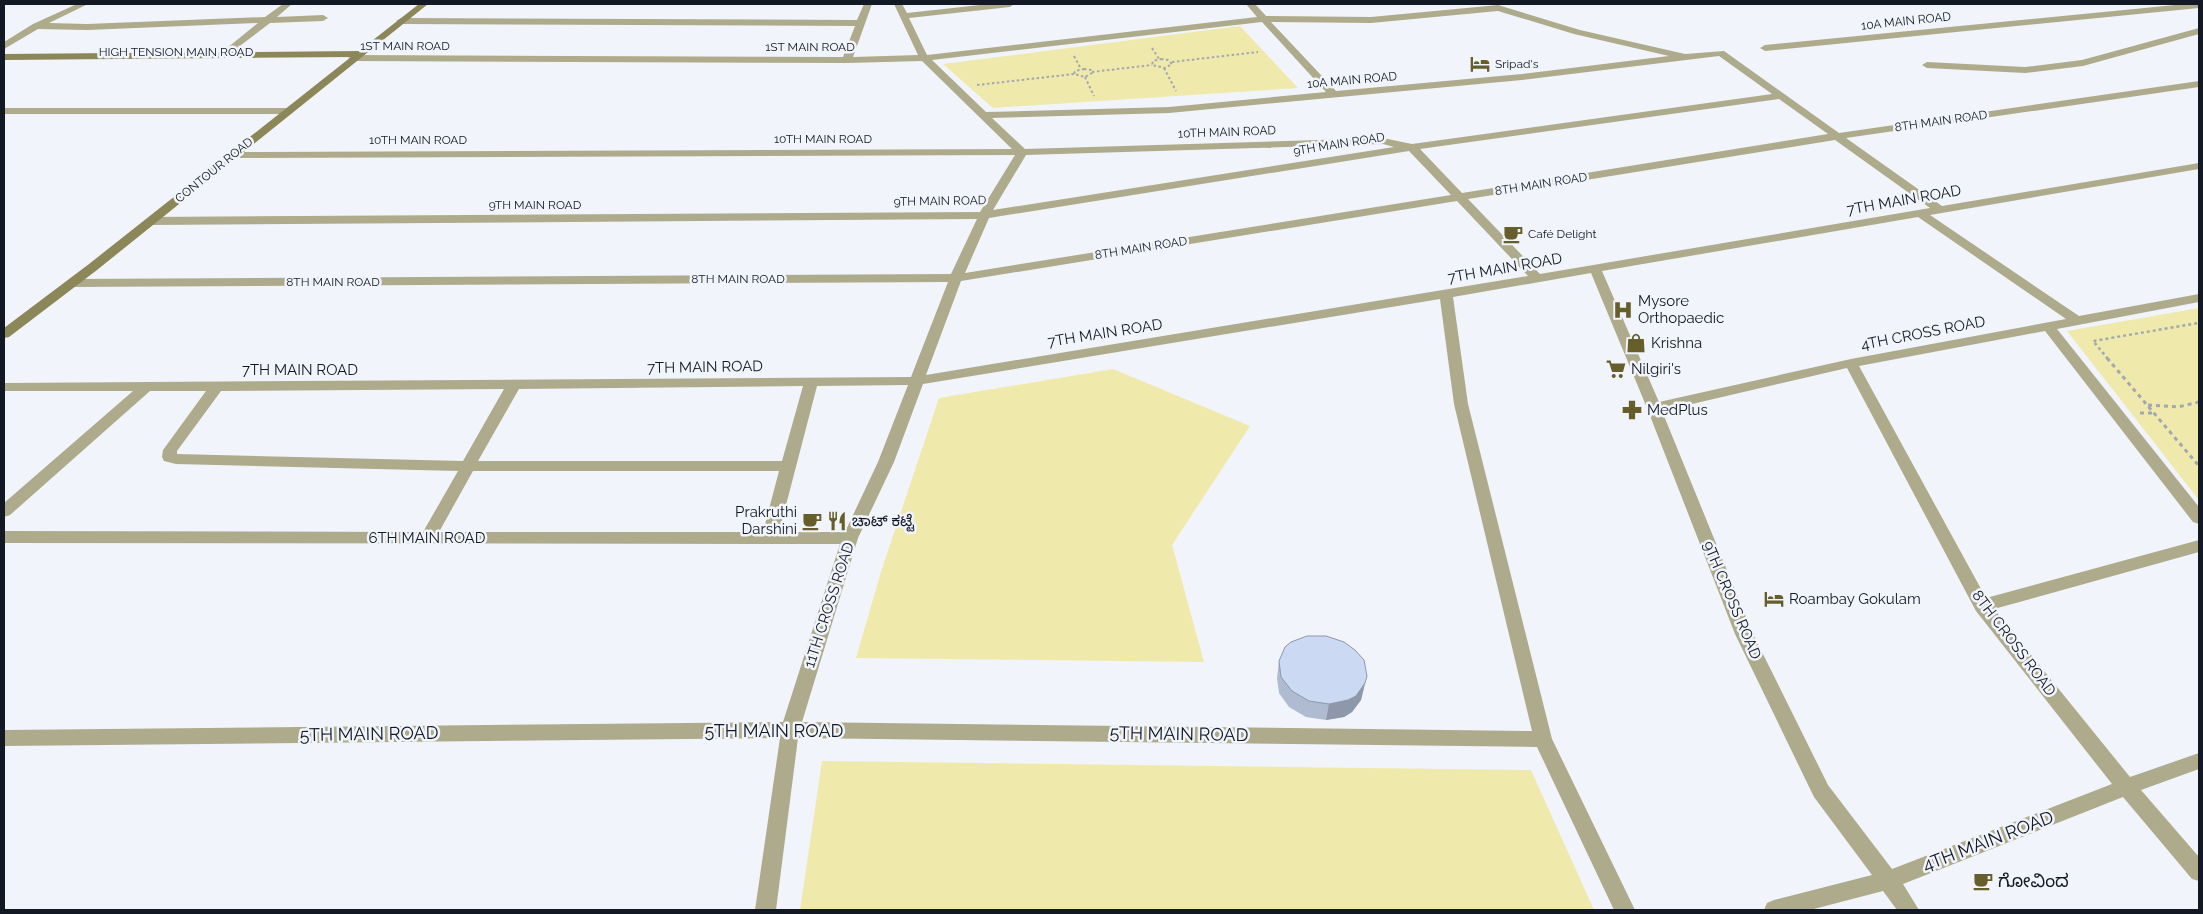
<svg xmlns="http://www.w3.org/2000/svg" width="2203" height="914" font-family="Raleway,'Noto Sans Kannada',sans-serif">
<rect width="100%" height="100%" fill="#f1f4fb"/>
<g fill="#f0e9ac">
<path d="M 1240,26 L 1298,88 L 993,108 L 943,64 Z"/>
<path d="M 2199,308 L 2199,500 L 2067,331 Z"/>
<path d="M 1113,369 L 1250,426 L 1172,545 L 1204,662 L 856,658 L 881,572 L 939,398 Z"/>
<path d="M 822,761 L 1531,770 L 1594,910 L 800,910 Z"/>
</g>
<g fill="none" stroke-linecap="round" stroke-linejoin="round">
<g stroke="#a3a7af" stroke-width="2" stroke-dasharray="2.5 2.5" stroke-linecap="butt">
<path d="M 1152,48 L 1159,59"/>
<path d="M 1074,56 L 1081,69"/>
<path d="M 1161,59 L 1168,60 L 1172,64 L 1165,68 L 1152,65 L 1153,61 Z"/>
<path d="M 1172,62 L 1258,52"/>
<path d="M 1164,68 L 1176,91"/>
<path d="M 1084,69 L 1091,70 L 1092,73 L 1085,77 L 1074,74 L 1075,71 Z"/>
<path d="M 1092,72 L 1152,65"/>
<path d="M 1085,77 L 1094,96"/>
<path d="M 977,85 L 1074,74"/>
</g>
<path stroke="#a3a7af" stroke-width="2.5" stroke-dasharray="3 3" stroke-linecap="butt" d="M 2108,359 L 2093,341 L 2199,323"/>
<g stroke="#a3a7af" stroke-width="3" stroke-dasharray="4 4" stroke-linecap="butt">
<path d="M 2107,358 L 2199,466"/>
<path d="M 2148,405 L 2178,407 L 2199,402"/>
<path d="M 2140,413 L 2154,413"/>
</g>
<g fill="#aeab8c" fill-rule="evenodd">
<path d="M 77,4 L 88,4 L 49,23 L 87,24 L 265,17 L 283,4 L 292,4 L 277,17 L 323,15 L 328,18 L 323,21 L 270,23 L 224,58 L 221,57 L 221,53 L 258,23 L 87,30 L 38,29 L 4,49 L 4,42 L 33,24 Z"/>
<path d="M 864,4 L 872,4 L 853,57 L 918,55 L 894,4 L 902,4 L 907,13 L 989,4 L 1014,4 L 1010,7 L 909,18 L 927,55 L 1257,17 L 1246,4 L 1255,4 L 1266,16 L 1371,17 L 1498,5 L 1580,30 L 1685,54 L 1724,51 L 1839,133 L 2199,81 L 2199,87 L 1846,138 L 1942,206 L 2199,163 L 2199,169 L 1930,215 L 2079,316 L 2199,294 L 2199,302 L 2057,329 L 2199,507 L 2199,524 L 2193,522 L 2045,331 L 1859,366 L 1986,598 L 2199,540 L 2199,552 L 1994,609 L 2130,777 L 2199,753 L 2199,769 L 2141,790 L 2199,857 L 2199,881 L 2192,879 L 2123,797 L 1903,884 L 1919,910 L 1897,910 L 1883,891 L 1810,910 L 1764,910 L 1767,903 L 1774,900 L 1872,875 L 1814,797 L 1735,634 L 1647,408 L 1591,273 L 1453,297 L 1468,404 L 1552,739 L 1635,910 L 1614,910 L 1537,747 L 798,738 L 776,910 L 755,910 L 780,738 L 4,746 L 4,730 L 783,722 L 840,544 L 4,543 L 4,531 L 423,532 L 458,471 L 176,464 L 164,461 L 162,457 L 163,450 L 206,391 L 150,391 L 10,515 L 4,517 L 4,503 L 133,391 L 4,391 L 4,383 L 911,377 L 948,282 L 72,287 L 66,283 L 72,279 L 951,274 L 977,219 L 150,225 L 144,221 L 150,217 L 980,212 L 1015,155 L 233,158 L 228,155 L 233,152 L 1012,149 L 922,61 L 847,63 L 353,61 L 348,58 L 353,55 L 843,57 L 855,26 L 401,24 L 396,21 L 401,18 L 857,20 ZM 1498,11 L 1574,34 L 1669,56 L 1522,74 L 1336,91 L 1271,22 L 1371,23 ZM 1262,22 L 1326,92 L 1169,107 L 986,112 L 932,60 ZM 1719,56 L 1772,94 L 1412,144 L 1383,138 L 1025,149 L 992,118 L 1169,113 L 1522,80 ZM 1779,99 L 1828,134 L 1462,193 L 1420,149 ZM 1835,140 L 1930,208 L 1540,274 L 1468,199 ZM 1383,144 L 1394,147 L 993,210 L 1026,155 ZM 1409,151 L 1451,195 L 965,273 L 989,218 ZM 1457,201 L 1528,276 L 926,375 L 961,281 ZM 1918,217 L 2066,319 L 1851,359 L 1659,402 L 1602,271 ZM 1440,299 L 1454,404 L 1532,731 L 802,722 L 858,538 L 894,462 L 923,384 ZM 1847,368 L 1976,611 L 2112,784 L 1892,869 L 1828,785 L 1753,634 L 1662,411 ZM 908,385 L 878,462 L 845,532 L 779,532 L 817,386 ZM 803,386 L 782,461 L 478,461 L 519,389 ZM 504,389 L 463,461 L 177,454 L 177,451 L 221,391 ZM 473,471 L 779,471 L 763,532 L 439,532 Z"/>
<path d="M 2185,4 L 2199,4 L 2199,8 L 1765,51 L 1760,48 L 1765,45 Z"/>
<path d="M 2199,28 L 2199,34 L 2083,66 L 2025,73 L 1927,68 L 1922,65 L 1927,62 L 2025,67 L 2082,60 Z"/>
<path d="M 4,108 L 287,108 L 292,111 L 287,114 L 4,114 Z"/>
</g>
<path fill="#8c8758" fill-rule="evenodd" d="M 419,4 L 428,4 L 97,270 L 9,337 L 4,338 L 4,328 L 89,264 L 351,57 L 4,60 L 4,54 L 359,51 Z"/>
</g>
<path fill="#afbbd1" d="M 1279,661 L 1367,676 L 1361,700 L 1352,712 L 1344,717 L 1326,720 L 1306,717 L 1289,707 L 1279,693 L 1277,678 Z"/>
<path fill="#8f98aa" d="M 1365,683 L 1361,700 L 1352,712 L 1344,717 L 1326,720 L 1329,704 Z"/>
<path fill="#ccd9f3" stroke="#8f98aa" d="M 1307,636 L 1326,636 L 1344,642 L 1355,650 L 1364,660 L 1367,676 L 1365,683 L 1356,696 L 1348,700 L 1329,704 L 1309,701 L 1292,691 L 1281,677 L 1279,661 L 1285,647 L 1291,642 Z"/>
<defs>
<symbol id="hotel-bare" viewBox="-9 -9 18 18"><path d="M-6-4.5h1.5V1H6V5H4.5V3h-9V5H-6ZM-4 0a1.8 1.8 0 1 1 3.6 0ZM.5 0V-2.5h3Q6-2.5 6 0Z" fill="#665f2c" stroke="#f1f4fb" stroke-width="2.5" paint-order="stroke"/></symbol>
<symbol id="cafe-bare" viewBox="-9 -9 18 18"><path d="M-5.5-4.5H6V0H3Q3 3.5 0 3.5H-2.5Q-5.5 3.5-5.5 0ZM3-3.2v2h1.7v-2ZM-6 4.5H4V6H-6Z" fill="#665f2c" stroke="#f1f4fb" stroke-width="2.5" paint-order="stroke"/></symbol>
<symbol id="hospital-bare" viewBox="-9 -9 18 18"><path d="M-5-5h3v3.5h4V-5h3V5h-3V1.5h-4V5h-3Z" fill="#665f2c" stroke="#f1f4fb" stroke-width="2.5" paint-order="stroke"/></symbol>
<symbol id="shop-bare" viewBox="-9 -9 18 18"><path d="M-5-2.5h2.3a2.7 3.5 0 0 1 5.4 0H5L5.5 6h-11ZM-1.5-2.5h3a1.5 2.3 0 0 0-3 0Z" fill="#665f2c" stroke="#f1f4fb" stroke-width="2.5" paint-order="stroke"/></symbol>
<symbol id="supermarket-bare" viewBox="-9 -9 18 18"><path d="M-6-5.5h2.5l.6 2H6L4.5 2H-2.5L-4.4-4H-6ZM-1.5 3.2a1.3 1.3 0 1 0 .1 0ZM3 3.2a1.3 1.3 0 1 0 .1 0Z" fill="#665f2c" stroke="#f1f4fb" stroke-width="2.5" paint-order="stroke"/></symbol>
<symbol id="pharmacy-bare" viewBox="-9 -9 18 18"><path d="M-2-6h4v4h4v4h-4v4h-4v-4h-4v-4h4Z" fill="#665f2c" stroke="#f1f4fb" stroke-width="2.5" paint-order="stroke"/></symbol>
<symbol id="restaurant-bare" viewBox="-9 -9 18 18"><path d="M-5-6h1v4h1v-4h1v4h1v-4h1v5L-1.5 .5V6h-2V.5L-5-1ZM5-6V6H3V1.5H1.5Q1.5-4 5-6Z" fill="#665f2c" stroke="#f1f4fb" stroke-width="2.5" paint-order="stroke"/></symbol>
</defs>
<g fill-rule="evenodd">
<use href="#hotel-bare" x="1466" y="50" width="28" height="28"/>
<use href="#cafe-bare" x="1499" y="220" width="28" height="28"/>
<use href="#hospital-bare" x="1609" y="296" width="28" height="28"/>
<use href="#shop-bare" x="1622" y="329" width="28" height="28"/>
<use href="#supermarket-bare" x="1602" y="355" width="28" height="28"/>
<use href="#pharmacy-bare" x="1618" y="396" width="28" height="28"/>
<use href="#cafe-bare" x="798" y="507" width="28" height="28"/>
<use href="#restaurant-bare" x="823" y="507" width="28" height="28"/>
<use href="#hotel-bare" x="1760" y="585" width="28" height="28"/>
<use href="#cafe-bare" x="1969" y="867" width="28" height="28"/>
</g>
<g text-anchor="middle" stroke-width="5" stroke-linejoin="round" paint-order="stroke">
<g font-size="12" fill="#121824" stroke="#f1f4fb">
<text transform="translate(1906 21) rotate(-6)" y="4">10A MAIN ROAD</text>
<text x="405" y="50">1ST MAIN ROAD</text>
<text x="810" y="51">1ST MAIN ROAD</text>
<text x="176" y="56">HIGH TENSION MAIN ROAD</text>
<text transform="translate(1352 80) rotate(-5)" y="4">10A MAIN ROAD</text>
<text transform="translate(1941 121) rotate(-8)" y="4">8TH MAIN ROAD</text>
<text transform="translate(1227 132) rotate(-2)" y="4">10TH MAIN ROAD</text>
<text x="823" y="143">10TH MAIN ROAD</text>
<text x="418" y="144">10TH MAIN ROAD</text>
<text transform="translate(1339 144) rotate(-9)" y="4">9TH MAIN ROAD</text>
<text transform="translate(214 170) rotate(-39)" y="4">CONTOUR ROAD</text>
<text transform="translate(1541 184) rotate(-9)" y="4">8TH MAIN ROAD</text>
<text transform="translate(940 201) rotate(-1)" y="4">9TH MAIN ROAD</text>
<text x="535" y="209">9TH MAIN ROAD</text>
<text transform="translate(1141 248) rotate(-9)" y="4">8TH MAIN ROAD</text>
<text x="738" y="283">8TH MAIN ROAD</text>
<text x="333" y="286">8TH MAIN ROAD</text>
</g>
<g font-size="12" fill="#121824" stroke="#f1f4fb" text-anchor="start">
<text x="1495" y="68">Sripad's</text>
<text x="1528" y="238">Café Delight</text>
</g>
<g font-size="15" fill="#121824" stroke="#f1f4fb">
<text transform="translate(1904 200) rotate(-10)" y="5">7TH MAIN ROAD</text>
<text transform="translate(1505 268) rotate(-10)" y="5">7TH MAIN ROAD</text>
<text transform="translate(1105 333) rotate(-9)" y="5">7TH MAIN ROAD</text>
<text transform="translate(1923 333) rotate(-11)" y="5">4TH CROSS ROAD</text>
<text transform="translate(705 367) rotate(-1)" y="5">7TH MAIN ROAD</text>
<text x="300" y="375">7TH MAIN ROAD</text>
<text x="427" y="543">6TH MAIN ROAD</text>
<text transform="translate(1732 600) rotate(67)" y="5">9TH CROSS ROAD</text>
<text transform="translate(829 605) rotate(-72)" y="5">11TH CROSS ROAD</text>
<text transform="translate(2014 643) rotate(53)" y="5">8TH CROSS ROAD</text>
</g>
<g font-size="15" fill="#121824" stroke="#f1f4fb" text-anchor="start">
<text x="1638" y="306">Mysore<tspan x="1638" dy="17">Orthopaedic</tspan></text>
<text x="1651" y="348">Krishna</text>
<text x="1631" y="374">Nilgiri's</text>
<text x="1647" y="415">MedPlus</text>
<text x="797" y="517" text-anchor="end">Prakruthi<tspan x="797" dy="17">Darshini</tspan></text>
<text x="852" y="526">ಚಾಟ್ ಕಟ್ಟೆ</text>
<text x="1789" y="604">Roambay Gokulam</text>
</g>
<g font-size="18" fill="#121824" stroke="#f1f4fb">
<text x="774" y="737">5TH MAIN ROAD</text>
<text transform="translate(369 734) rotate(-1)" y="6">5TH MAIN ROAD</text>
<text transform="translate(1179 734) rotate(1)" y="6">5TH MAIN ROAD</text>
<text transform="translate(1988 841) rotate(-21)" y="6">4TH MAIN ROAD</text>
</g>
<g font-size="18" fill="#121824" stroke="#f1f4fb" text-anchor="start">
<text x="1998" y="887">ಗೋವಿಂದ</text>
</g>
</g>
<rect width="2203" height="914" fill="none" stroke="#121824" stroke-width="10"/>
</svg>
